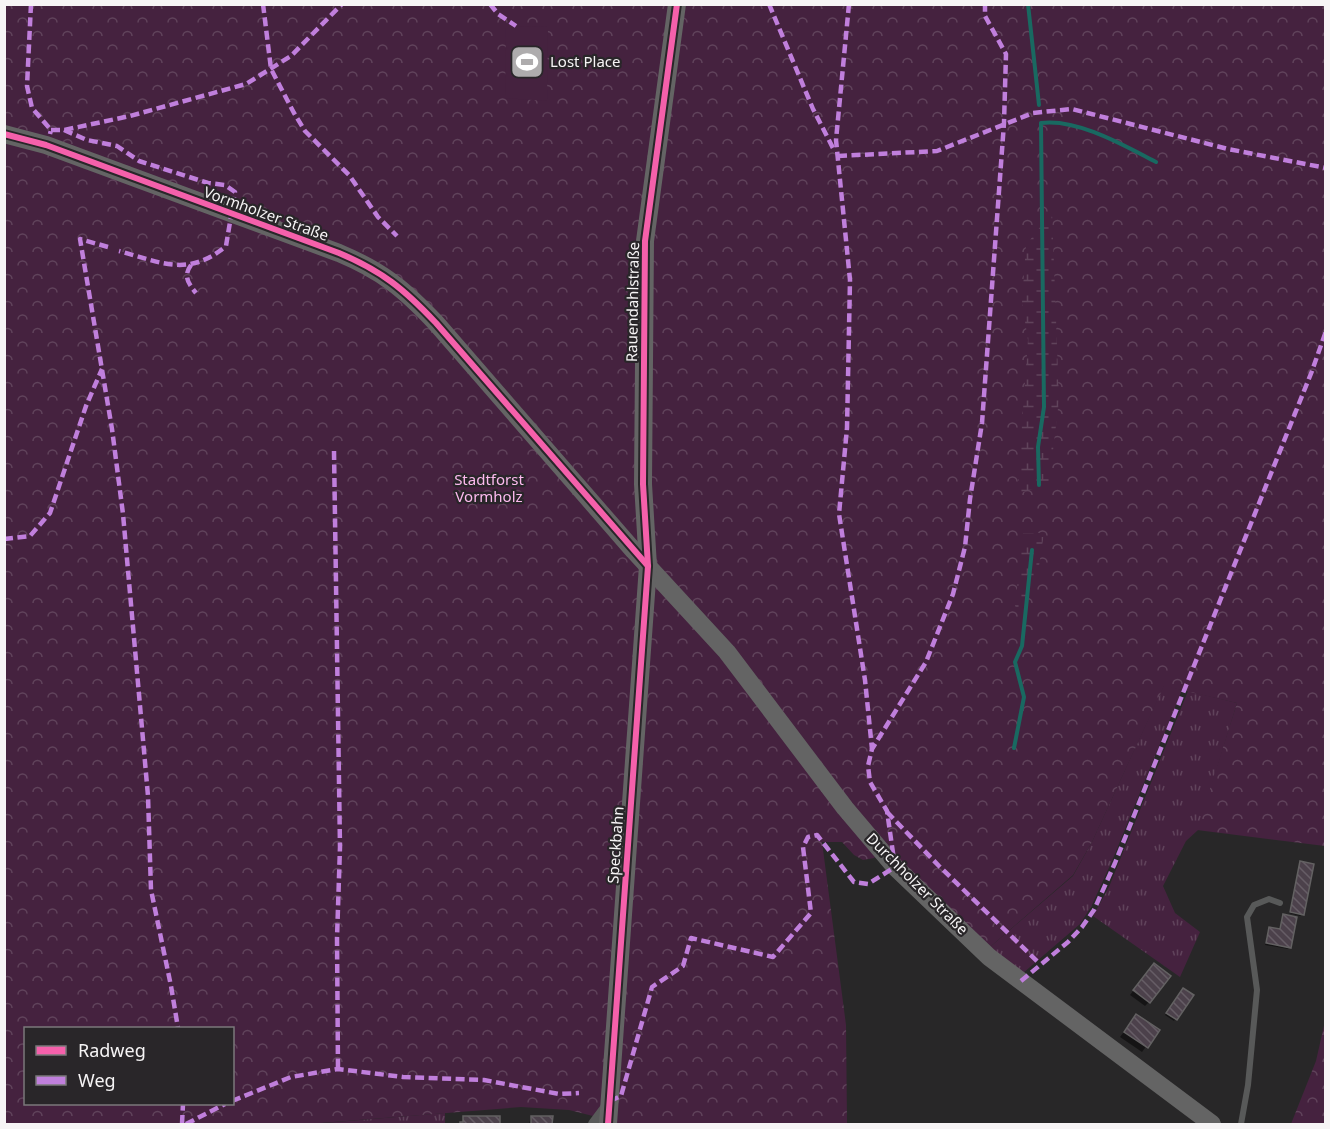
<svg xmlns="http://www.w3.org/2000/svg" width="1330" height="1129" font-family="'Noto Sans',sans-serif">
<defs>
<pattern id="grass-tufts" width="24" height="20" patternUnits="userSpaceOnUse" patternTransform="scale(1.5)"><rect width="24" height="20" fill="#45223f"/><path d="M3 7l-1-3M5 7V3M7 7l1-3M15 17l-1-3M17 17v-4M19 17l1-3" fill="none" stroke="#60435b"/></pattern>
<pattern id="forest-crowns" width="20" height="18" patternUnits="userSpaceOnUse" patternTransform="scale(1.5)"><rect width="20" height="18" fill="#45223f"/><path d="M2 6a3 3 0 1 1 6 0M12 15a3 3 0 1 1 6 0" fill="none" stroke="#60435b"/></pattern>
<pattern id="wetland-marsh" width="20" height="14" patternUnits="userSpaceOnUse" patternTransform="scale(1.5)"><rect width="20" height="14" fill="#45223f"/><path d="M1 5h8M5 5V1M11 12h8M15 12V8" fill="none" stroke="#60435b"/></pattern>
<pattern id="building-back-hatch" width="6" height="6" patternUnits="userSpaceOnUse" patternTransform="scale(1.5)"><rect width="6" height="6" fill="#4c414b"/><path d="M-1 5l2 2M0 0l6 6M5-1l2 2" fill="none" stroke="#665d66"/></pattern>
</defs>
<rect width="100%" height="100%" fill="#282728"/>
<g fill="url(#grass-tufts)">
<path d="M 1164,685 L 1182,690 L 1112,861 L 1091,907 L 1080,924 L 1023,973 L 990,947 L 1073,876 L 1092,842 Z"/>
<path d="M 1188,691 L 1237,703 L 1198,830 L 1186,841 L 1163,886 L 1175,913 L 1200,932 L 1180,977 L 1093,916 L 1109,887 Z"/>
<path d="M 445,1113 L 445,1124 L 312,1124 Z"/>
</g>
<g fill="url(#forest-crowns)" fill-rule="evenodd">
<path d="M 5,5 L 1325,5 L 1325,846 L 1197,830 L 1237,703 L 1164,686 L 1092,842 L 1073,875 L 990,947 L 885,847 L 874,858 L 863,860 L 854,855 L 842,842 L 822,842 L 846,1025 L 847,1124 L 613,1124 L 613,1121 L 569,1110 L 521,1107 L 308,1124 L 5,1124 ZM 26,1028 L 232,1028 L 232,1104 L 26,1104 Z"/>
<path d="M 1325,1021 L 1325,1124 L 1291,1124 L 1316,1061 Z"/>
</g>
<g fill="url(#wetland-marsh)">
<path d="M 1052,212 L 1059,400 L 1049,484 L 1017,494 L 1028,340 L 1022,303 L 1026,245 Z"/>
<path d="M 1023,533 L 1044,533 L 1037,579 L 1020,612 L 1015,606 Z"/>
</g>
<path fill="#45223f" d="M 506,26 L 548,27 L 547,101 L 505,98 Z"/>
<g fill="#0007">
<path d="M 1301,862 L 1302,914 L 1300,916 L 1289,913 Z"/>
<path d="M 1283,915 L 1290,947 L 1288,949 L 1265,945 L 1268,930 L 1270,928 L 1279,930 Z"/>
<path d="M 1149,970 L 1149,1002 L 1145,1006 L 1130,995 Z"/>
<path d="M 1181,992 L 1192,995 L 1174,1021 L 1165,1015 Z"/>
<path d="M 1136,1016 L 1158,1030 L 1142,1052 L 1120,1037 Z"/>
<path d="M 464,1117 L 499,1118 L 499,1124 L 459,1124 L 462,1123 Z"/>
<path d="M 531,1117 L 551,1117 L 551,1124 L 529,1124 Z"/>
</g>
<g fill="none" stroke-linecap="round" stroke-linejoin="round">
<g stroke="#196961" stroke-width="4">
<path d="M 1028,4 L 1039,105"/>
<path d="M 1039,485 L 1038,447 L 1044,407 L 1041,123 C 1077,118 1125,146 1156,162"/>
<path d="M 1014,748 L 1024,697 L 1015,662 L 1022,646 L 1032,550"/>
</g>
</g>
<g fill="url(#building-back-hatch)" stroke="#636162" stroke-width="1.5">
<path d="M 1300,861 L 1314,864 L 1304,915 L 1290,912 Z"/>
<path d="M 1283,914 L 1297,917 L 1291,948 L 1266,943 L 1269,927 L 1280,929 Z"/>
<path d="M 1154,963 L 1171,976 L 1150,1003 L 1133,990 Z"/>
<path d="M 1183,988 L 1194,995 L 1177,1020 L 1166,1013 Z"/>
<path d="M 1136,1014 L 1160,1030 L 1148,1048 L 1124,1032 Z"/>
<path d="M 463,1116 L 500,1116 L 500,1124 L 460,1124 L 460,1122 L 463,1122 Z"/>
<path d="M 531,1116 L 553,1116 L 552,1124 L 531,1124 Z"/>
</g>
<g fill="none" stroke-linecap="round" stroke-linejoin="round">
<path stroke="#585959" stroke-width="6" d="M 1241,1124 L 1248,1085 L 1257,990 L 1247,917 L 1254,905 L 1269,899 L 1280,903"/>
<path stroke="#585959" stroke-width="12" d="M 594,1124 L 609,1104"/>
<g stroke="#646464" stroke-width="18">
<path d="M 4,134 L 46,145 L 339,253 C 382,271 404,289 436,323 L 634,551 L 727,652 L 845,808 L 895,867 L 989,957 L 1212,1124"/>
<path d="M 608,1124 L 648,566 L 643,484 L 645,241 L 677,4"/>
</g>
<g stroke="#c07fdc" stroke-width="4.5" stroke-dasharray="9 4.5" stroke-linecap="butt">
<path d="M 31,4 L 27,86 L 32,108 L 51,130 L 50,134"/>
<path d="M 263,4 L 271,69 L 294,113 L 305,131 L 349,175 L 378,217 L 397,236"/>
<path d="M 490,4 L 498,14 L 516,26"/>
<path d="M 769,4 L 813,109 L 834,150"/>
<path d="M 849,4 L 836,140 L 850,280 L 847,428 L 839,514 L 865,680 L 872,749"/>
<path d="M 51,130 L 64,130 L 130,116 L 246,84 L 291,56 L 342,4"/>
<path d="M 64,130 L 87,140 L 117,146 L 139,161 L 208,183 L 225,185 L 235,192 L 226,246 C 188,278 160,262 119,251"/>
<path d="M 838,156 L 937,151 L 1033,113 L 1072,109 L 1228,149 L 1326,168"/>
<path d="M 108,247 L 80,239 L 112,429 L 123,514 L 148,796 L 151,890 L 171,986 L 178,1028"/>
<path d="M 191,265 C 183,276 188,283 196,293"/>
<path d="M 334,451 L 340,847 L 337,938 L 338,1069"/>
<path d="M 4,539 L 30,536 L 50,513 L 86,406 L 102,369"/>
<path d="M 887,812 L 939,866 L 1040,964"/>
<path d="M 1021,981 L 1068,942 L 1082,927 L 1094,910 L 1115,863 L 1312,371 L 1326,331"/>
<path d="M 232,1101 L 291,1077 L 338,1069 L 403,1077 L 484,1080 L 559,1094 L 579,1093"/>
<path d="M 610,1101 L 621,1096 L 652,987 L 683,966 L 691,938 L 773,957 L 811,913 L 803,847 L 808,837 L 817,835 L 854,882 L 868,884 L 895,867 L 887,811 L 870,782 L 868,766 L 872,749 L 926,662 L 953,594 L 965,547 L 970,499 L 982,423 L 1004,123 L 1006,54 L 985,16 L 985,4"/>
<path d="M 182,1124 L 183,1104"/>
<path d="M 186,1124 L 225,1104"/>
</g>
<defs>
<g id="cycleway">
<path d="M 4,134 L 46,145 L 339,253 C 382,271 404,289 436,323 L 648,566"/>
<path d="M 608,1124 L 648,566 L 643,484 L 645,241 L 677,4"/>
</g>
</defs>
<use href="#cycleway" stroke="#292629" stroke-width="10"/>
<use href="#cycleway" stroke="#f560ab" stroke-width="6"/>
</g>
<defs>
<symbol id="stadium-square" viewBox="-11 -11 22 22"><rect x="-9" y="-9" width="18" height="18" rx="4" fill="#aeacad" stroke="#292629"/><path d="M0-5a6.5 5 0 1 0 0 10a6.5 5 0 1 0 0-10ZM-3.5-1.8h7v3.6h-7Z" fill="#fff"/></symbol>
</defs>
<g fill-rule="evenodd">
<use href="#stadium-square" x="508" y="43" width="38" height="38"/>
</g>
<g text-anchor="middle" stroke-width="4.5" stroke-linejoin="round" paint-order="stroke">
<g font-size="15" fill="#f6f4f5" stroke="#292629" text-anchor="start">
<text x="550" y="67">Lost Place</text>
</g>
<g font-size="15" fill="#f6f4f5" stroke="#292629">
<text transform="translate(266 214) rotate(20)" y="5">Vormholzer Straße</text>
<text transform="translate(633 302) rotate(-89)" y="5">Rauendahlstraße</text>
<text transform="translate(616 845) rotate(-86)" y="5">Speckbahn</text>
<text transform="translate(917 884) rotate(45)" y="5">Durchholzer Straße</text>
</g>
<g font-size="15" fill="#fdbaef" stroke="#292629">
<text x="489" y="485">Stadtforst<tspan x="489" dy="17">Vormholz</tspan></text>
</g>
</g>
<rect width="1330" height="1129" fill="none" stroke="#f6f4f5" stroke-width="12"/>
<rect x="24" y="1027" width="210" height="78" fill="#292629" stroke="#7b787b" stroke-width="1.5"/>
<rect x="36" y="1046" width="30" height="9" fill="#f560ab" stroke="#7b787b" stroke-width="1.5"/>
<text x="78" y="1057" font-size="18" fill="#f6f4f5">Radweg</text>
<rect x="36" y="1076" width="30" height="9" fill="#c07fdc" stroke="#7b787b" stroke-width="1.5"/>
<text x="78" y="1087" font-size="18" fill="#f6f4f5">Weg</text>
</svg>
